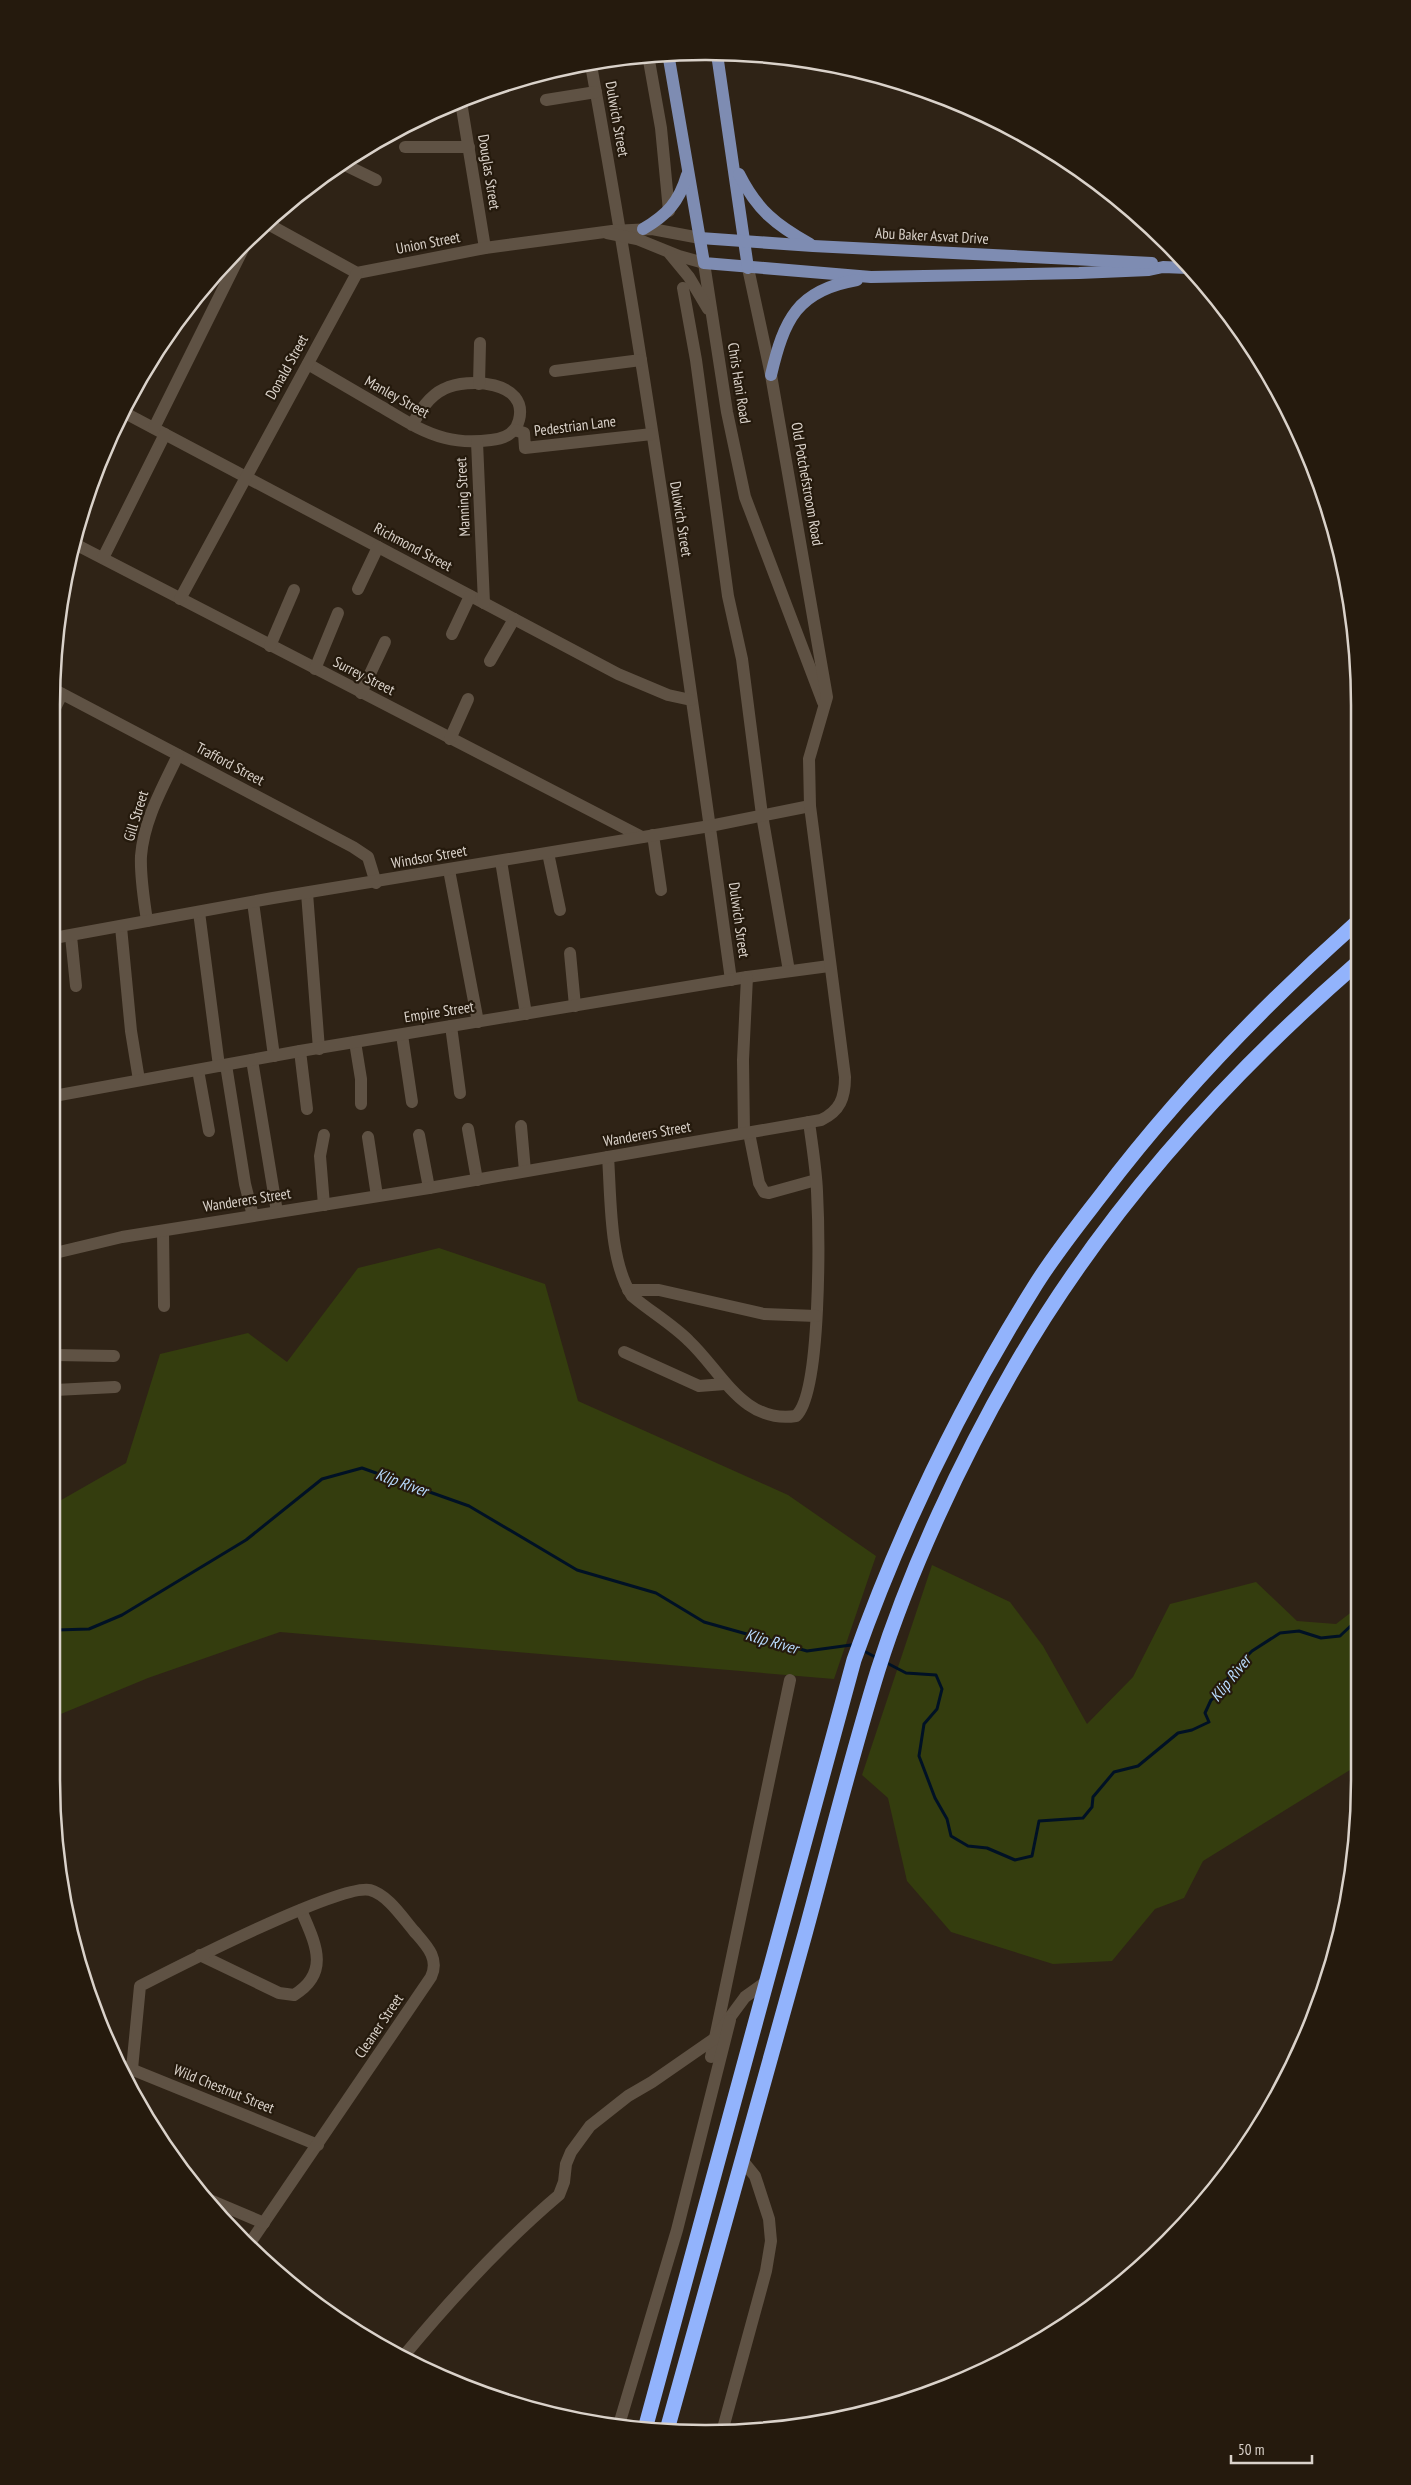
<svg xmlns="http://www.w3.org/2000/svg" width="1411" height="2485" font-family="'PT Sans Narrow',sans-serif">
<rect width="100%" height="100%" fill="#2f2316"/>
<g fill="#343d0e">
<path d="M 439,1248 L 545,1284 L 578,1401 L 788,1495 L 876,1556 L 834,1679 L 280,1632 L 148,1678 L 56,1716 L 56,1503 L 126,1463 L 160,1354 L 248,1333 L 287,1362 L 358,1268 Z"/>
<path d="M 932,1565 L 1010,1602 L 1043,1646 L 1087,1724 L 1133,1677 L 1170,1604 L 1256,1582 L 1297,1621 L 1336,1624 L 1358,1607 L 1358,1765 L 1203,1861 L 1184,1898 L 1155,1909 L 1112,1961 L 1053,1964 L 951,1932 L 907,1881 L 888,1798 L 862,1775 Z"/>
</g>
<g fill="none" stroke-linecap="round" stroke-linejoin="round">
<g stroke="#001125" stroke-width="3">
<path d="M 56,1630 L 89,1629 L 122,1615 L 246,1540 L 322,1479 L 362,1468 L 469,1506 L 577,1570 L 656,1593 L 704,1622 L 807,1651 L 851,1645 L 855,1646"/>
<path d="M 862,1650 L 877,1658"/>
<path d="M 885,1662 L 906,1673 L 936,1675 L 942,1689 L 937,1709 L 924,1724 L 919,1756 L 935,1798 L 947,1819 L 951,1836 L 968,1846 L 987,1848 L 1015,1860 L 1032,1856 L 1039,1821 L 1083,1818 L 1092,1807 L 1093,1797 L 1114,1772 L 1138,1766 L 1178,1733 L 1192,1730 L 1209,1722 L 1205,1713 L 1211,1700 L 1220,1694 L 1231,1672 L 1252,1651 L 1280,1633 L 1299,1631 L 1321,1638 L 1340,1636 L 1358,1619"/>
</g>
<g stroke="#5f5244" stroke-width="12">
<path d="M 648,55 L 661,128 L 669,211"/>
<path d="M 591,65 C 646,368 689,674 731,980"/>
<path d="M 546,100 L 596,92"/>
<path d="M 461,102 L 485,248"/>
<path d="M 405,147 L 469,147"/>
<path d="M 343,164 L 376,180"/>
<path d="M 268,224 L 357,273 L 485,248 L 612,231 L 652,229 L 700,238"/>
<path d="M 607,233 L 637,239 L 679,256 L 704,263 L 727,412 L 745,497 L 823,702"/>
<path d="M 670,254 L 689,277 L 708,309"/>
<path d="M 683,288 L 696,360 L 728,596 L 742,659 L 762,815 L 789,971"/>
<path d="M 308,364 C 332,378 356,392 380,406 C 401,418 421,432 445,438 C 460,442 475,442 491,440 C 504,439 516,433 519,420 C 529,381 468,377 444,389 C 429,396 420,411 412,425"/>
<path d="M 555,371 L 641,360"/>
<path d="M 479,384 L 480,343"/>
<path d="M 125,413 L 618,674 L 668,695 L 691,700"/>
<path d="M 154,428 L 245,245"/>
<path d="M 515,430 L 524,433 L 525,448 L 652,434"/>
<path d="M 477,442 L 484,603"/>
<path d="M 73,543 L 642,837"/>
<path d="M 103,558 L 165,434"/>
<path d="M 358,589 L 378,547"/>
<path d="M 180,599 L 357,273"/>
<path d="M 452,634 L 470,596"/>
<path d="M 270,646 L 294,590"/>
<path d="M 490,661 L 514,619"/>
<path d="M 315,669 L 338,613"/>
<path d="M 53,689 L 353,847 L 368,857 L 376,883"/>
<path d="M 361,693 L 385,642"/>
<path d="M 53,712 L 62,694"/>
<path d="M 450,739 L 468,699"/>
<path d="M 653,835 L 661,890"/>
<path d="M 548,853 L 560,910"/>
<path d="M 501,861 L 526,1014"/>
<path d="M 449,870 L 478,1022"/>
<path d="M 307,893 L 319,1049"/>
<path d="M 253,902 L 274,1056"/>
<path d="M 199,912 L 219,1066"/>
<path d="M 147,921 C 144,899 140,877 141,856 C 144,819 163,787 178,755"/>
<path d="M 121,927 L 131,1031 L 139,1080"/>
<path d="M 71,936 L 76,986"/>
<path d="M 54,938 L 273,898 L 710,826 L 810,806"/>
<path d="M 570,953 L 575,1006"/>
<path d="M 451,1026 L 460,1093"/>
<path d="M 402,1035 L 412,1102"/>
<path d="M 355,1042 L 361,1079 L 361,1104"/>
<path d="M 300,1051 L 307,1109"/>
<path d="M 252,1060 L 277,1212"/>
<path d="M 226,1065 L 245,1184 L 253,1216"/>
<path d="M 198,1070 L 209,1131"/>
<path d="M 54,1096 L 300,1051 L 747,977 L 829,966"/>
<path d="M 521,1126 L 525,1171"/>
<path d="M 468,1129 L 477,1180"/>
<path d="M 744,1133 L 743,1060 L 747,977"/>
<path d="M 749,1133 L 759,1183 L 764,1192 L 769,1193 L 816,1180"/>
<path d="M 324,1135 L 320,1156 L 324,1205"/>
<path d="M 419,1135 L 429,1188"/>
<path d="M 368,1137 L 377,1196"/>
<path d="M 608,1157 C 611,1198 609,1261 632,1296 C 651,1312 672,1324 689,1341 C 722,1372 743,1424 796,1416 C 822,1392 819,1230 817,1191 C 816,1168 812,1145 809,1122"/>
<path d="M 163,1231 L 164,1306"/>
<path d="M 55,1253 L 122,1237 L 429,1188 L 821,1120 C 840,1111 845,1098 845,1077 L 810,806 L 809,759 L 827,697 L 771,375 L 748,268"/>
<path d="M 628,1290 L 659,1290 L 764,1314 L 816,1316"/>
<path d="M 624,1352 L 699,1386 L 725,1384"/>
<path d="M 55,1355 L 114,1356"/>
<path d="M 55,1390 L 115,1387"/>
<path d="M 200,1955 L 279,1993 L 294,1995 C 332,1972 314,1941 301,1910"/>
<path d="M 711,2057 L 790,1680"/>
<path d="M 116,2063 L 318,2145"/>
<path d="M 132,2069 L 140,1986 C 175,1968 341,1883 370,1890 C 388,1895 402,1917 414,1931 C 426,1945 440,1958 431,1977 L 248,2246"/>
<path d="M 205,2198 L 264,2223"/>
<path d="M 402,2358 C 450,2300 501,2244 559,2195 L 564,2182 L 566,2164 L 571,2152 L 590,2126 L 628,2096 L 652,2082 L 714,2039 L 745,1997 L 766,1982"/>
<path d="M 618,2428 L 677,2230 L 730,2020"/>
<path d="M 722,2432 L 766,2271 L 771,2241 L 769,2219 L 755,2176 L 742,2160"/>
</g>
<g stroke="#7e8cb2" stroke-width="12">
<path d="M 668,53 L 704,263 L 871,277 L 1079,273 L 1149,270 L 1163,267 L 1188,268"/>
<path d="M 717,54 L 748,268"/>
<path d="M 739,174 C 757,210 776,225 810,244"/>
<path d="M 643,229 C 667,215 679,202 687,175"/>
<path d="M 700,238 L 813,246 L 1152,263"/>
<path d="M 771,375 C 784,320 797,290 857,280"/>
</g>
<g stroke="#92b3fc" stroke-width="15">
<path d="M 645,2429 L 854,1660 C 900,1530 960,1406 1033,1289 C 1053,1256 1078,1225 1102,1194 C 1177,1095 1262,1007 1355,924"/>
<path d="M 667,2430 C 713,2265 759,2099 805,1934 C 829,1846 851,1757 878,1670 C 910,1569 961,1460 1014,1368 C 1103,1213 1221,1082 1355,965"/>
</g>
</g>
<g text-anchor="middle" stroke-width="4.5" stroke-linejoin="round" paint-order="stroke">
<g font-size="15" fill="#dad2ca" stroke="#251a0d">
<text transform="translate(617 119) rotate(80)" y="5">Dulwich Street</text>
<text transform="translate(489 172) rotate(81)" y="5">Douglas Street</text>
<text transform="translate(932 236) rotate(3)" y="5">Abu Baker Asvat Drive</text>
<text transform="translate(428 243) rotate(-11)" y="5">Union Street</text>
<text transform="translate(287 367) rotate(-61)" y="5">Donald Street</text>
<text transform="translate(739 383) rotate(81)" y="5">Chris Hani Road</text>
<text transform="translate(397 397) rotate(29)" y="5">Manley Street</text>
<text transform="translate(575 426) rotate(-7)" y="5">Pedestrian Lane</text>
<text transform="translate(807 484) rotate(80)" y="5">Old Potchefstroom Road</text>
<text transform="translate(463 497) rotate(-93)" y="5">Manning Street</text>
<text transform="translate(681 519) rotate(81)" y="5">Dulwich Street</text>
<text transform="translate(413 547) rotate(28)" y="5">Richmond Street</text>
<text transform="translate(364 676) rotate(27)" y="5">Surrey Street</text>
<text transform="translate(230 764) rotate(28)" y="5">Trafford Street</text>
<text transform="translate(136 816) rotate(-73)" y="5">Gill Street</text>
<text transform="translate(429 857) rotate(-10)" y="5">Windsor Street</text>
<text transform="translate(739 920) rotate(82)" y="5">Dulwich Street</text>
<text transform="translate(439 1012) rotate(-9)" y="5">Empire Street</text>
<text transform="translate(647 1134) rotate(-10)" y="5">Wanderers Street</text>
<text transform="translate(247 1200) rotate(-9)" y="5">Wanderers Street</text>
<text transform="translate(379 2026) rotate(-56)" y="5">Cleaner Street</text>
<text transform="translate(224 2089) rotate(22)" y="5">Wild Chestnut Street</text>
</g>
<g font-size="16" font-style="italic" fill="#b8dafe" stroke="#251a0d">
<text transform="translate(402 1482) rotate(20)" y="6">Klip River</text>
<text transform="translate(772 1641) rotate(16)" y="6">Klip River</text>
<text transform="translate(1230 1678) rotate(-51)" y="6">Klip River</text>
</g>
</g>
<path d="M0 0H1411V2485H0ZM705 60H706A645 645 0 0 1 1351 705V1780A645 645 0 0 1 706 2425H705A645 645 0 0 1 60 1780V705A645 645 0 0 1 705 60Z" fill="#251a0d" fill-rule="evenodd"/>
<path fill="none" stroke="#dad2ca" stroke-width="2.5" d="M705 60H706A645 645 0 0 1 1351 705V1780A645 645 0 0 1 706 2425H705A645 645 0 0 1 60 1780V705A645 645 0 0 1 705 60Z"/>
<path d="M1231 2455v8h81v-8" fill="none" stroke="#dad2ca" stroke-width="2.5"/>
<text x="1238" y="2455" font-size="15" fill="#dad2ca" stroke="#251a0d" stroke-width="4" paint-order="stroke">50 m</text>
</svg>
